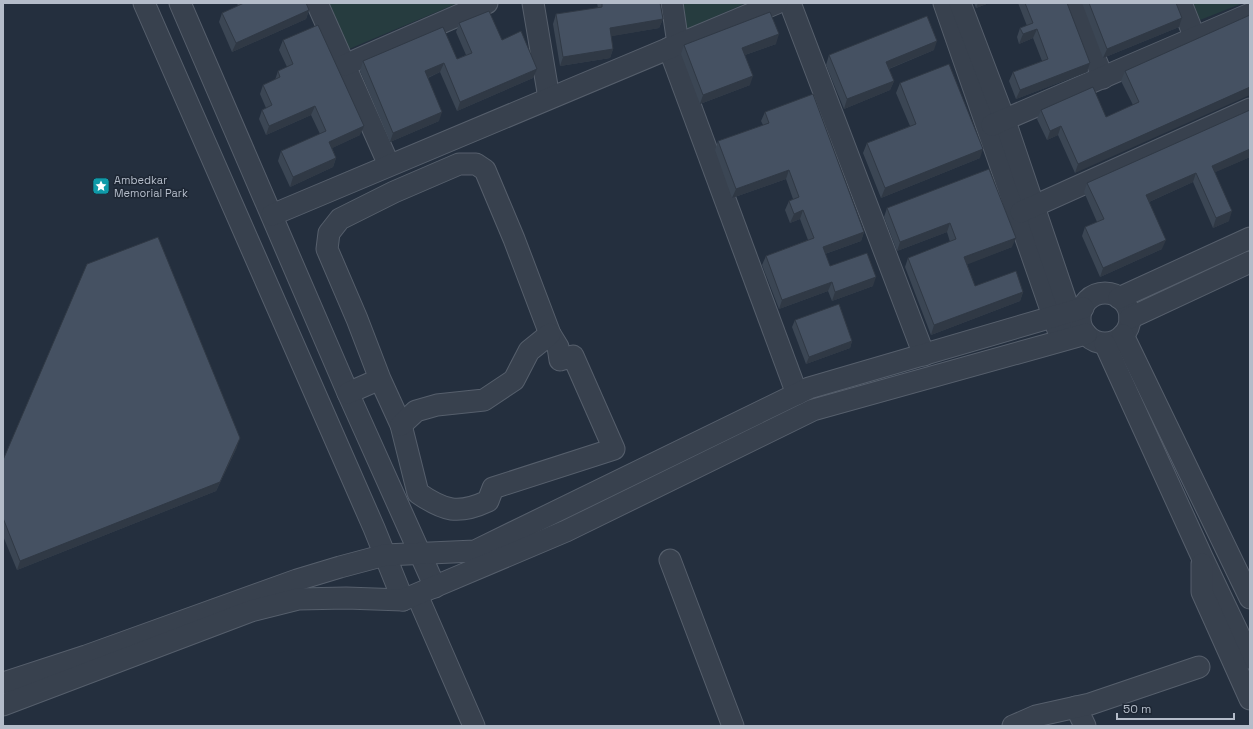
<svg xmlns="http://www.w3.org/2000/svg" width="1253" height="729" font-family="'Space Grotesk',sans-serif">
<rect width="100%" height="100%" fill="#242f3e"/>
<g fill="#263c3f">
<path d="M 329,3 L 458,3 L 349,49 Z"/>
<path d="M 683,3 L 746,3 L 687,29 Z"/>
<path d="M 1193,3 L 1243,3 L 1200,20 Z"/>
</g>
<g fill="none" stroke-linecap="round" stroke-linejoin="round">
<defs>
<g id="minor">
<path d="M 144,3 L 374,528 L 403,600"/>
<path d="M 180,3 L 348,393 L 435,587"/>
<path d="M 317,3 L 389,165"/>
<path d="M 533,3 L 549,98"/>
<path d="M 672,3 L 678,44"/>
<path d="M 790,3 L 924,355"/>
<path d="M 944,3 L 1058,330"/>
<path d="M 960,3 L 1005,121 L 1074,325"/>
<path d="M 1073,3 L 1103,78"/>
<path d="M 1181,3 L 1195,38"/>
<path d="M 669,48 L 797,394"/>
<path d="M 345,65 L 487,3"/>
<path d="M 992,125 L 1250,14"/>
<path d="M 1021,212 L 1250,109"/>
<path d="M 272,215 L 777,3"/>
<circle cx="1105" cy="318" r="25"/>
<path d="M 1119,298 L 1250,238"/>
<path d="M 1130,318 L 1250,262"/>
<path d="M 1123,335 L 1250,598"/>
<path d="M 1105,344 L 1202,557 L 1250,658"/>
<path d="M 348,393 L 380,379 L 357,319 L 327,249 L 329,233 L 340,219 L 394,192 L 459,164 L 476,164 L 485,170 L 514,239 L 550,334 L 558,347 L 560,360 L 573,356 L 614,449 L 493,488 L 488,501 C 458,515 444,511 418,493 L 401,425 L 380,379"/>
<path d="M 401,425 L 416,411 L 437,405 L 484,400 L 514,380 L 529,351 L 550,334"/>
<path d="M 670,560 L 733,726"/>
<path d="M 1202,564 L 1202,592 L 1250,699"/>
<path d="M 417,595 L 474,726"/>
<path d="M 3,683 L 86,656 L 297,580 L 340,567 L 385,555 L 475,551 L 809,388 L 1083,308"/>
<path d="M 3,705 L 251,611 L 298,599 L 346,598 L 403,600 L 566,531 L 813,410 L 1086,334"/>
<path d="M 1076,707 L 1085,726"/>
<path d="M 1013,726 L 1036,716 L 1090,704 L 1199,667"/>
</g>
</defs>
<use href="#minor" stroke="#565f6c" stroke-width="23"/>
<use href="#minor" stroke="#38414e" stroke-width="21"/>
</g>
<g fill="#3b4654">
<path d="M 237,3 L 306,3 L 309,10 L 306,19 L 232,52 L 219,22 L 222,13 L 238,6 Z"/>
<path d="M 597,3 L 660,3 L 663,19 L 659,28 L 611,36 L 613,49 L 610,58 L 560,66 L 553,24 L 556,14 L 598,8 Z"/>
<path d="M 974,3 L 989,3 L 976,8 Z"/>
<path d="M 1018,3 L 1067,3 L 1087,72 L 1016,99 L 1009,81 L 1013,72 L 1042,61 L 1033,38 L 1019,44 L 1017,37 L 1020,28 L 1027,26 Z"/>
<path d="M 1082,3 L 1176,3 L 1182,18 L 1179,27 L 1103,58 Z"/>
<path d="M 1250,15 L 1075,173 L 1058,135 L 1047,140 L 1037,119 L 1041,110 L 1106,117 L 1133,105 L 1121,81 L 1125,71 Z"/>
<path d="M 459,23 L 502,40 L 537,69 L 533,78 L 457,111 L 440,72 L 428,78 L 439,121 L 390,142 L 360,71 L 363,61 L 457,59 L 466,55 L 456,32 Z"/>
<path d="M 283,40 L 360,135 L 332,148 L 336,158 L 333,167 L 290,187 L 278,161 L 281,151 L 320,134 L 311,115 L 266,135 L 259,119 L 262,110 L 266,108 L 260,94 L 263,85 L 275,80 L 278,71 L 287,67 L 279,50 Z"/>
<path d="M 776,44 L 745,55 L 750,85 L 700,104 L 681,54 L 684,45 Z"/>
<path d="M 934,50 L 889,69 L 894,81 L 890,90 L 844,109 L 826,65 L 829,55 Z"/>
<path d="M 900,83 L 980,158 L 881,198 L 863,153 L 867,143 L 910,126 L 896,93 Z"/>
<path d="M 1250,110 L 1250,157 L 1215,172 L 1229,221 L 1213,228 L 1193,182 L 1149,202 L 1162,249 L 1100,277 L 1082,236 L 1085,227 L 1097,222 L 1084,192 L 1087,183 Z"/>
<path d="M 765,112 L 864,232 L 861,241 L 825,254 L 830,266 L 873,286 L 832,301 L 828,291 L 779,309 L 762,265 L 766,256 L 808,240 L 800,219 L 790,223 L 785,210 L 789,201 L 793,199 L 786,179 L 732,198 L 715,150 L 718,141 L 763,125 L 761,121 Z"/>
<path d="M 989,169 L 1012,247 L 967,264 L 975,286 L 1023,292 L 1020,301 L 931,335 L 905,267 L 908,258 L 950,242 L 947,232 L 897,251 L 884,217 L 887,208 Z"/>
<path d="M 795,320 L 852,341 L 850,348 L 806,364 L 792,327 Z"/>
<path d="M 237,447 L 216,491 L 17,570 L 3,536 L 3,460 Z"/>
</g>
<g fill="#303945">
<path d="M 978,3 L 989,3 L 976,8 Z"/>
<path d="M 309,10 L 306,19 L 232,52 L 236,43 Z"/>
<path d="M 1182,18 L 1179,27 L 1103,58 L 1107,49 Z"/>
<path d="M 663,19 L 659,28 L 607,37 L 610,28 Z"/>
<path d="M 1037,29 L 1033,38 L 1019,44 L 1023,34 Z"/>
<path d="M 779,34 L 776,44 L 739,57 L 742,48 Z"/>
<path d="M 937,41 L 934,50 L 883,71 L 886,62 Z"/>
<path d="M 613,49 L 610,58 L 560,66 L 563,57 Z"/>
<path d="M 444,63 L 440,72 L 422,80 L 425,71 Z"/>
<path d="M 1090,63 L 1087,72 L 1016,99 L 1020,90 Z"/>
<path d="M 537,69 L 533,78 L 457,111 L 460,102 Z"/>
<path d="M 753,76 L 750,85 L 700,104 L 703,95 Z"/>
<path d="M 894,81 L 890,90 L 844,109 L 847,99 Z"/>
<path d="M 1250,87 L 1250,95 L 1075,173 L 1078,164 Z"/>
<path d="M 315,106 L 311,115 L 266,135 L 269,126 Z"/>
<path d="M 442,112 L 439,121 L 390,142 L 393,133 Z"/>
<path d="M 364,126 L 360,135 L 326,151 L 329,142 Z"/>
<path d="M 1061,126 L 1058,135 L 1047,140 L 1050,131 Z"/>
<path d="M 983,149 L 980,158 L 881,198 L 885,188 Z"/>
<path d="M 1250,149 L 1250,157 L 1209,175 L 1212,166 Z"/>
<path d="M 336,158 L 333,167 L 290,187 L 293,177 Z"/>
<path d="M 789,170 L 786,179 L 732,198 L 736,189 Z"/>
<path d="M 1196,173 L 1193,182 L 1142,205 L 1146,195 Z"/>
<path d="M 803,210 L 800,219 L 790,223 L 794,214 Z"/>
<path d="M 1232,211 L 1229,221 L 1213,228 L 1216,218 Z"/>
<path d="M 950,223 L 947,232 L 897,251 L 900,242 Z"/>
<path d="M 864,232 L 861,241 L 819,256 L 823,247 Z"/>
<path d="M 1016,238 L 1012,247 L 961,267 L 964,257 Z"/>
<path d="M 1166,240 L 1162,249 L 1100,277 L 1103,268 Z"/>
<path d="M 876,277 L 873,286 L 832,301 L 835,292 Z"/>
<path d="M 832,282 L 828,291 L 779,309 L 782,300 Z"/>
<path d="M 1023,292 L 1020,301 L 931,335 L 934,325 Z"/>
<path d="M 852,341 L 850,348 L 806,364 L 809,357 Z"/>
<path d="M 240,438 L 237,447 L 216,491 L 17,570 L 20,561 Z"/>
</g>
<g fill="#455162" stroke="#303945">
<path d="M 244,3 L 306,3 L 309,10 L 236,43 L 222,13 Z"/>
<path d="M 602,3 L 660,3 L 663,19 L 610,28 L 613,49 L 563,57 L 556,14 L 602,7 Z"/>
<path d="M 1025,3 L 1067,3 L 1090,63 L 1020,90 L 1013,72 L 1048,59 L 1037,29 L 1023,34 L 1020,28 L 1033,23 Z"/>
<path d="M 1089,3 L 1176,3 L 1182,18 L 1107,49 Z"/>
<path d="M 489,11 L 502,40 L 521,31 L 537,69 L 460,102 L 444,63 L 425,71 L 442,112 L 393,133 L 363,61 L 443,27 L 457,59 L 472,53 L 459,23 Z"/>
<path d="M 770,12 L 779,34 L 742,48 L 753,76 L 703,95 L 684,45 Z"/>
<path d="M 1250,15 L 1250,87 L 1078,164 L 1061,126 L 1050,131 L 1041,110 L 1093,87 L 1106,117 L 1139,102 L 1125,71 Z"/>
<path d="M 927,16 L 937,41 L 886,62 L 894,81 L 847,99 L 829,55 Z"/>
<path d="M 318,25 L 364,126 L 329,142 L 336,158 L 293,177 L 281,151 L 326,131 L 315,106 L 269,126 L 262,110 L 272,105 L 263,85 L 280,77 L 278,71 L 293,64 L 283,40 Z"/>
<path d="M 949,64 L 983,149 L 885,188 L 867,143 L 916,124 L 900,83 Z"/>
<path d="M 813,94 L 864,232 L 823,247 L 830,266 L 867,253 L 876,277 L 835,292 L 832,282 L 782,300 L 766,256 L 814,238 L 803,210 L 794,214 L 789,201 L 799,197 L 789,170 L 736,189 L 718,141 L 769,123 L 765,112 Z"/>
<path d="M 1250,110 L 1250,149 L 1212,166 L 1232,211 L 1216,218 L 1196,173 L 1146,195 L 1166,240 L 1103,268 L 1085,227 L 1104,219 L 1087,183 Z"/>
<path d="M 989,169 L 1016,238 L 964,257 L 975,286 L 1016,271 L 1023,292 L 934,325 L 908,258 L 956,239 L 950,223 L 900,242 L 887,208 Z"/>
<path d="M 158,237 L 240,438 L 220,482 L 20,561 L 3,518 L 3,460 L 87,264 Z"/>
<path d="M 839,304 L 852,341 L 809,357 L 795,320 Z"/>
</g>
<defs>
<symbol id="sight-square" viewBox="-11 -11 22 22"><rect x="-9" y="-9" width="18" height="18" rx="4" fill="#0f9aa8" stroke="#1d2633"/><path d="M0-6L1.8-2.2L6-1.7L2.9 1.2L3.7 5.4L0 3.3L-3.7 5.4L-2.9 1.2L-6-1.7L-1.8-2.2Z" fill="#fff"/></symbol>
</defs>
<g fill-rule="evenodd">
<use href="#sight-square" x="91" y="176" width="20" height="20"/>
</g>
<g text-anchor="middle" stroke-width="3" stroke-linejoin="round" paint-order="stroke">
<g font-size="11" fill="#b4bcc9" stroke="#1d2633" text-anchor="start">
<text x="114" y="184">Ambedkar<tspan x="114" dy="13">Memorial Park</tspan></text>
</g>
</g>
<rect width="1253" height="729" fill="none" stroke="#b4bcc9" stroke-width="8"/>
<path d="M1117 713v6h117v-6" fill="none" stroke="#b4bcc9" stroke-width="2"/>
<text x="1123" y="713" font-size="12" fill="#b4bcc9" stroke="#1d2633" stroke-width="3" paint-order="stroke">50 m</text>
</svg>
